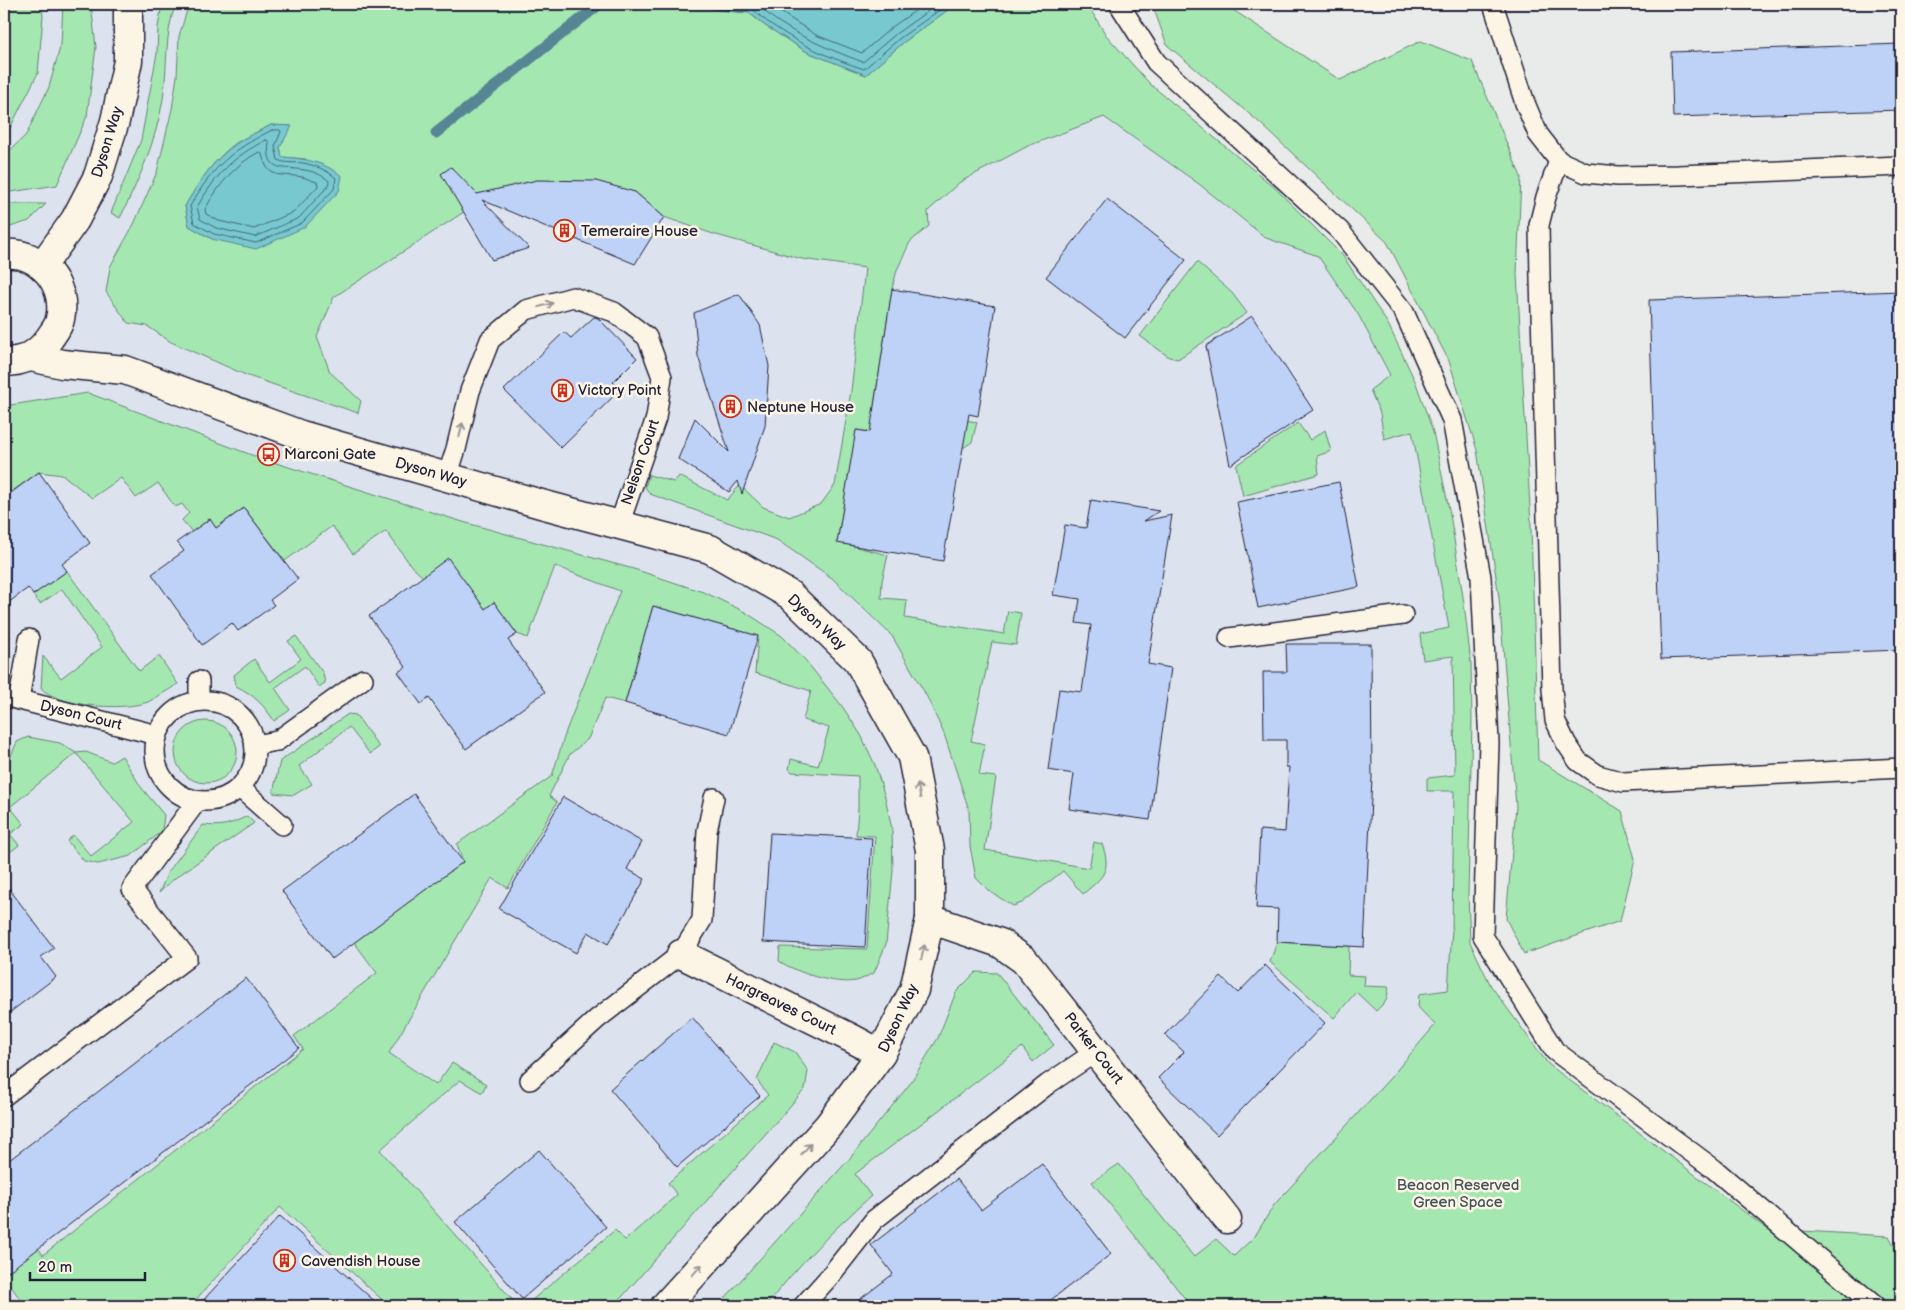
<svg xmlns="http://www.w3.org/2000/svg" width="1905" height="1310" font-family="'Balsamiq Sans',sans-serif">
<rect width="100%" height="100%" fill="#e9eaea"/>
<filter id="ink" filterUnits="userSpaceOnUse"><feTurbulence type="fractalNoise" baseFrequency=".02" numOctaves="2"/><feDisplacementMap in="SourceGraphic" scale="10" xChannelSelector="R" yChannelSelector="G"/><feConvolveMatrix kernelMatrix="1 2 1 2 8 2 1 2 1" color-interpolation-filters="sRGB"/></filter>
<g filter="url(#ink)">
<path fill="#dce3ee" d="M 4,4 L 1062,4 L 1318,256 L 1357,312 L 1386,368 L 1412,431 L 1449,628 L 1453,655 L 1455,776 L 1452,929 L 1447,1032 L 1213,1306 L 4,1306 Z"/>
<g fill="#a5e7b1" stroke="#648476" fill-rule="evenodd">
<path d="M 4,4 L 41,4 L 43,16 L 38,73 L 10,128 L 4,132 Z"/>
<path d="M 63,4 L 91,4 L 96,47 L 87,116 L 57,185 L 4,193 L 4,156 L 26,135 L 49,87 L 61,44 Z"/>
<path d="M 162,4 L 176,4 C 164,33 168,68 163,99 C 156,141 139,180 120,218 L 111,213 L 141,140 L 157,53 L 158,27 Z"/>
<path d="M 189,4 L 746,4 L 744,9 L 764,25 L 807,52 L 866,75 L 904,42 L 956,4 L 1087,4 L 1106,35 L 1150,84 L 1274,187 L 1343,256 L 1388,324 L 1416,383 L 1433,432 L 1450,514 L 1464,603 L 1471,664 L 1472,721 L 1468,895 L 1470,942 L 1491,986 L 1548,1064 L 1767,1229 L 1889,1236 L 1901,1259 L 1901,1306 L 1191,1306 L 1092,1182 L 1119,1164 L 1194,1257 L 1216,1239 L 1234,1256 L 1255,1236 L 1274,1205 L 1391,1077 L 1435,1025 L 1418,1007 L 1419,994 L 1448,990 L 1452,929 L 1454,791 L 1427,791 L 1427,778 L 1455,775 L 1453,656 L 1423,660 L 1420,634 L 1449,628 L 1412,431 L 1384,439 L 1380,413 L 1370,390 L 1390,375 L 1358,314 L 1318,256 L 1266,238 L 1199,184 L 1104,117 L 1028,146 L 960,182 L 928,211 L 929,226 L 910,242 L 897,270 L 892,289 L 874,406 L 977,422 L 972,442 L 963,448 L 857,430 L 837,542 L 888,555 L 882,581 L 881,598 L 907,600 L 905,618 L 1004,634 L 1008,611 L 1021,613 L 1016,645 L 992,642 L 971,741 L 985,744 L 979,775 L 996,777 L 985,850 L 1089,868 L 1094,842 L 1102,844 C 1112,871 1103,877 1083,894 L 1063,871 L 1022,903 L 1013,906 L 989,891 L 976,878 L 970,846 L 969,810 L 944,734 L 926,695 L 892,636 L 832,578 L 777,540 L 650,494 L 645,487 L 649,475 L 674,482 L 679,476 L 727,500 L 740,485 L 763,507 L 789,517 L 821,504 L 835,485 L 851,391 L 865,268 L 802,259 L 713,234 L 664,217 L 635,192 L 499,189 L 334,297 L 317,337 L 330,372 L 361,401 L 358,413 L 248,376 L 171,342 L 147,326 L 128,323 L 106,292 L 110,267 L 134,224 L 157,172 L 172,109 L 177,76 L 179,36 ZM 271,125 L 291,126 L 280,147 L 282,157 L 306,159 L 212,239 L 189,226 L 185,206 C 199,182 213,160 236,143 C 247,136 260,131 271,125 Z"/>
<path d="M 1152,4 L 1224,4 L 1340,80 L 1421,41 L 1472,61 L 1521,177 L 1517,274 L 1531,526 L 1538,760 L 1622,811 L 1635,859 L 1620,921 L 1524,954 L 1506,919 L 1516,806 L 1499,597 L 1477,450 L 1449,361 L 1387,242 L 1260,123 L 1167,45 Z"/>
<path d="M 4,204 L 46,204 L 29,221 L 4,229 Z"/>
<path d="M 1197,262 L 1232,293 L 1247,313 L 1178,359 L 1169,357 L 1140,336 Z"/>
<path d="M 88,393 L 257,457 L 463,522 L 637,570 L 706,593 L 745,612 L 782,636 L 806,661 L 842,706 L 861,735 L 875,765 L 885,797 L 892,829 L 893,871 L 886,944 L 874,973 C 868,975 862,980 856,981 C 835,985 797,973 779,961 L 780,947 L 867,949 L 875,836 L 856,835 L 858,808 L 858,776 L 792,772 L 789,769 L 791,759 L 818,766 L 829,728 L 803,720 L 811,691 L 755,673 L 758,636 L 653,606 L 625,703 L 605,698 L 588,739 L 570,754 L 549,796 L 557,802 L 508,888 L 492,878 L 389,1053 L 436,1085 L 452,1063 L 486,1084 L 482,1093 L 460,1080 L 380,1150 L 518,1306 L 389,1306 L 280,1207 L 190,1306 L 12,1306 L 21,1300 L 4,1277 L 4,1212 L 10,1207 L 43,1255 L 303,1049 L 294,1036 L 377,973 L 354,942 L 463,862 L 457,844 L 552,776 L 566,731 L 620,591 L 555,566 L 528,638 L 517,634 L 494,602 L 485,609 L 448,559 L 423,577 L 412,567 L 386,531 L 353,554 L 332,526 L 285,561 L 244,508 L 216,528 L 209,519 L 192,532 L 182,520 L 189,513 L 182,504 L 175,507 L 158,483 L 136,498 L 121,478 L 92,498 L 63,475 L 39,472 L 11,492 L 4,484 L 4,406 Z"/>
<path d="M 1298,423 L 1310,440 L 1325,430 L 1331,451 L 1317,456 L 1319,474 L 1243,496 L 1236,465 Z"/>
<path d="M 67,571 L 139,671 L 159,656 L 178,684 C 168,690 158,697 148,702 C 123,711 59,707 41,688 L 43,656 L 61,678 L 102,647 L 62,589 L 40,604 L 33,595 Z"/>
<path d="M 296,636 L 323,673 L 325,683 L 319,687 L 305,666 L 275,688 L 290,710 L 274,721 C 264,705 254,695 236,686 L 234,675 L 254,659 L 270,682 L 301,659 L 288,641 Z"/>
<path d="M 348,714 L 356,715 L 379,747 L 370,754 L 349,727 L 299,766 L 312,784 L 294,795 L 273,793 L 280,761 Z"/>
<circle cx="206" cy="752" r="31"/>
<path d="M 28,737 L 60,743 L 76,753 L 86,752 L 112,762 L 122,756 L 141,787 L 164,815 L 162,831 L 131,856 L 98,864 L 84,861 L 67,841 L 73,835 L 91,856 L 134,822 L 76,753 L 10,807 L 24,824 L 10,834 L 19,845 L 4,857 L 4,772 L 17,742 Z"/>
<path d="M 247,816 L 254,823 L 175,878 L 159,893 L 168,872 L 203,825 C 222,827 230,825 247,816 Z"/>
<path d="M 1277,942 L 1349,946 L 1348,975 L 1365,976 L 1364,986 L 1389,987 L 1386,1001 L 1376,1011 L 1356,992 L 1334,1018 L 1270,962 Z"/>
<path d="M 976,972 L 997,973 L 1054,1045 L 1033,1062 L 1022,1047 L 855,1174 L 871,1196 C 833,1230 797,1266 766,1306 L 718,1306 L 850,1158 L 909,1085 L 938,1038 L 956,992 Z"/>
<path d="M 774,1042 L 795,1052 L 808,1071 L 805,1089 L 614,1306 L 525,1306 L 615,1230 L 625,1240 L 677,1195 L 668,1183 L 768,1095 L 757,1080 Z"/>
</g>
<g fill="#78c9cf" stroke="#568694">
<path d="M 746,4 L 956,4 L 904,42 L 866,75 L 807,52 L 764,25 L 744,8 Z"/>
<path d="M 271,125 L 292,126 L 280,147 L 282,157 C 306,159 322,161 342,176 L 339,191 L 305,227 L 256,249 L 212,239 L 189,226 L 185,206 C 199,182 213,160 237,143 C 247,136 260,131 271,125 Z"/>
</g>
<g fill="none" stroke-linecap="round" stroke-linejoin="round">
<g stroke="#446576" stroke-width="1">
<path d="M 750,4 C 752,15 798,42 809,47 C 826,56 846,63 864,69 L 900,38 L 948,4"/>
<path d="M 757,4 C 781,30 830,50 863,62 L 897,33 L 938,4"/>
<path d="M 768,4 L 816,35 L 862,53 L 892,27 L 925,4"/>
<path d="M 272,130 L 280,130 L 281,132 L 275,146 L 278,160 C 285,164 295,162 303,163 C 314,165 327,170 336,178 L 334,189 L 302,223 L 256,243 L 214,234 L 194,223 L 190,206 C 215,165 229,152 272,130 Z"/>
<path d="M 266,140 L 269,142 C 265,174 284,166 304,170 C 312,171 323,175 329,181 L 328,186 L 299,218 L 255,237 L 216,228 L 200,219 L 197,207 C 217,174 231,158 266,140 Z"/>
<path d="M 259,152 L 262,154 C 268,181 281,173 302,177 C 307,178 312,181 317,182 L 318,186 L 294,212 L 254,229 L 219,221 L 206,214 L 205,209 C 219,185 234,165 259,152 Z"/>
</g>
<g stroke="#568694" stroke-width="11">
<path d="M 713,4 L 744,8"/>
<path d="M 436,133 L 600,4"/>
</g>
</g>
<g fill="#bed2f7" stroke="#22223b">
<path d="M 1901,44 L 1901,110 L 1673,117 L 1671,52 Z"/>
<path d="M 451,167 L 477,194 L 537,180 L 596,181 L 635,192 L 664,217 L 635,264 L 482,200 L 529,248 L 492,260 L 441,174 Z"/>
<path d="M 1107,199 L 1186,260 L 1125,338 L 1046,277 Z"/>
<path d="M 892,289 L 995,306 L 978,416 L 969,414 L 943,561 L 837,543 L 856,430 L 870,432 Z"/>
<path d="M 1901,291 L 1901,650 L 1661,659 L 1649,300 Z"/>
<path d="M 739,294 L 760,325 L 769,366 L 765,426 L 742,494 L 738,481 L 729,492 L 678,459 L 695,418 L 729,452 L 698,356 L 694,313 Z"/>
<path d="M 1252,316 L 1313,410 L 1230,465 L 1206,346 Z"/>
<path d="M 594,317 L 598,318 L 637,358 L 613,382 L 621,389 L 561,448 L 504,390 L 564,332 L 571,338 Z"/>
<path d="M 39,472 L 90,543 L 62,564 L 67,571 L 33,595 L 28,588 L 4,606 L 4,498 Z"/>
<path d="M 1339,482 L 1359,587 L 1258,608 L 1237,502 Z"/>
<path d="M 1091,500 L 1159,511 L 1144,521 L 1172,515 L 1148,664 L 1171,668 L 1150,820 L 1069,809 L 1074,774 L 1048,770 L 1059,689 L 1082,692 L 1091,625 L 1076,623 L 1080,599 L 1053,595 L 1065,525 L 1086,528 Z"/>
<path d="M 244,508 L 298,579 L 270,600 L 274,605 L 238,631 L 232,623 L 202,645 L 152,574 L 184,551 L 177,542 L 210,519 L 216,528 Z"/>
<path d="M 448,558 L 485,609 L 494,602 L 517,634 L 508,640 L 545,692 L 466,749 L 429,698 L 421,704 L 398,672 L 406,667 L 369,616 Z"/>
<path d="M 653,606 L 758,636 L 729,734 L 625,703 Z"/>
<path d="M 1286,644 L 1371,644 L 1372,778 L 1364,947 L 1277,942 L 1278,909 L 1256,908 L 1260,830 L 1285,832 L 1289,767 L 1286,767 L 1286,740 L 1264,740 L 1263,672 L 1287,672 Z"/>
<path d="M 414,794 L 463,862 L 332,959 L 282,891 Z"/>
<path d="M 563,797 L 642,842 L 627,869 L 645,879 L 608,944 L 588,932 L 576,953 L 499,909 Z"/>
<path d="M 770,833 L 872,838 L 865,947 L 763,942 Z"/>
<path d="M 4,882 L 54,948 L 41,957 L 56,977 L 4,1017 Z"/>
<path d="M 1265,965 L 1325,1023 L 1217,1135 L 1158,1078 L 1184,1052 L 1165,1034 L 1221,977 L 1238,993 Z"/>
<path d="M 246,978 L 299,1048 L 4,1275 L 4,1164 Z"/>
<path d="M 692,1017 L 760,1096 L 677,1167 L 610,1089 Z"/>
<path d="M 539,1150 L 606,1227 L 522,1299 L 455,1222 Z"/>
<path d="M 1042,1164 L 1111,1254 L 1043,1306 L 851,1306 L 893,1274 L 871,1245 L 957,1179 L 981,1210 Z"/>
<path d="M 280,1216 L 380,1306 L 198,1306 Z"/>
</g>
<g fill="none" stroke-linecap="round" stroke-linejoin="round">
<defs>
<g id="service">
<path d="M 1119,4 L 1156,62 L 1340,231 L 1404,312 L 1452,420 L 1481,577 L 1489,743 L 1483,936 L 1555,1051 L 1714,1169 L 1875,1306"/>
<path d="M 1493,4 L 1525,103 L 1538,134 L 1559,161 L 1586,173 L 1618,176 L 1678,175 L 1901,166"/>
<path d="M 1559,161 L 1546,197 L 1539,225 L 1540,278 L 1552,689 L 1555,720 L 1566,743 L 1578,761 L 1598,775 L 1623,782 L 1901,768"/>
<path d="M 447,477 L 456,449 L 470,391 L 490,340 L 526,310 L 573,297 L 614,312 L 647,337 L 662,377 L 656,418 L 619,525"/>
<path d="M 1229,638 L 1403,615"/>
<path d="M 199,681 L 199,701"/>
<path d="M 4,696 L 157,735"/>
<path d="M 19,700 L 29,639"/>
<circle cx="205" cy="751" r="50"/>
<path d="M 255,745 L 277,741 L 363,679"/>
<path d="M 240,788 L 282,825"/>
<path d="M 530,1080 L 597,1019 L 681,954 L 702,920 L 707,831 L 714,798"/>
<path d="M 4,1096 L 187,958 L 132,889 L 197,801"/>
<path d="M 803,1306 L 830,1276 L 874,1220 L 1048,1084 L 1097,1051"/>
</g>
<g id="minor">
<path d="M 930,919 L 1000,943 L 1024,960 L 1227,1219"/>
<path d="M 681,954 L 851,1038 L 881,1054"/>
</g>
<g id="tertiary">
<path d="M 4,254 C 39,250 68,285 60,319 C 59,326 53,333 49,339 C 37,355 24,362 4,362"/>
<path d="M 42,266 L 75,220 L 98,176 L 115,121 L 128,61 L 128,4"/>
<path d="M 31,357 L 62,364 L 125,370 L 301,435 L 541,504 L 710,549 L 790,595 L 858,661 L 912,757 L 930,850 L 930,919 L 914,990 L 881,1054 L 828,1126 L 665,1306"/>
</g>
</defs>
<use href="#service" stroke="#22223b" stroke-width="22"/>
<use href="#minor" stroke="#22223b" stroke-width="31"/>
<use href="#tertiary" stroke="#22223b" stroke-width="31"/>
<use href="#service" stroke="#fcf5e5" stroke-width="19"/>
<use href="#minor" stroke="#fcf5e5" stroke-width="28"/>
<use href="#tertiary" stroke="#fcf5e5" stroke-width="28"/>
</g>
<defs><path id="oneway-shaft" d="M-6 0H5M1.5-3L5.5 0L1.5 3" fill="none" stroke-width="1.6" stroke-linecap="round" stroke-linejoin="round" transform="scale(1.25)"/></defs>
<g stroke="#9a9698">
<use href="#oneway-shaft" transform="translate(546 305) rotate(-15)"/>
<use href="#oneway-shaft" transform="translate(461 430) rotate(-77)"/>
<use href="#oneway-shaft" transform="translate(919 791) rotate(-101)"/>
<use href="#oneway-shaft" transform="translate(923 952) rotate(-77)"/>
<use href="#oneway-shaft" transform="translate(806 1149) rotate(-48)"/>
<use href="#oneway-shaft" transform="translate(697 1270) rotate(-48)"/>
</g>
</g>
<defs>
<symbol id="building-ring" viewBox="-11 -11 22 22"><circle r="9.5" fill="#fcf5e5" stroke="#c8321e" stroke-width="1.5"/><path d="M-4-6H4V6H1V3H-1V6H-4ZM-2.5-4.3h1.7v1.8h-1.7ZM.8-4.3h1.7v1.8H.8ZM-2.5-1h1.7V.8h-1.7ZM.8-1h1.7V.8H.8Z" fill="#c8321e"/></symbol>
<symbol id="bus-ring" viewBox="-11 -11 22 22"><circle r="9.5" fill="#fcf5e5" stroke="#c8321e" stroke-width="1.5"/><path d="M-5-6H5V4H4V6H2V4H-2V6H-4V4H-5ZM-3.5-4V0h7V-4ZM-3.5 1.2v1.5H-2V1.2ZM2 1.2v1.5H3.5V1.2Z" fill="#c8321e"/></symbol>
</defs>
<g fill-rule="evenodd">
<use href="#building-ring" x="552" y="218" width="25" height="25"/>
<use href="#building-ring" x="550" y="378" width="25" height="25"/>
<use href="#building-ring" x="718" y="394" width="25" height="25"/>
<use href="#bus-ring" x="256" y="442" width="25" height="25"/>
<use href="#building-ring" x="272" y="1248" width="25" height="25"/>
</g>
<g text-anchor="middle" stroke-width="5" stroke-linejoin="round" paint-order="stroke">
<g font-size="15" fill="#22223b" stroke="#fcf5e5">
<text transform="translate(107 142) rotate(-73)" y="5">Dyson Way</text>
<text transform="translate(640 462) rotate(-71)" y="5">Nelson Court</text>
<text transform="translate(431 472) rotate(16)" y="5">Dyson Way</text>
<text transform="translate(817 622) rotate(43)" y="5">Dyson Way</text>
<text transform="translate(81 715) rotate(14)" y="5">Dyson Court</text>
<text transform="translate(781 1004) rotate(26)" y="5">Hargreaves Court</text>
<text transform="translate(898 1018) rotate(-65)" y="5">Dyson Way</text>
<text transform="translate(1094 1048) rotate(52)" y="5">Parker Court</text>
</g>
<g font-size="15" fill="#22223b" stroke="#fcf5e5" text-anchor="start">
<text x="581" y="236">Temeraire House</text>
<text x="578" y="395">Victory Point</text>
<text x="747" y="412">Neptune House</text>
<text x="284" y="459">Marconi Gate</text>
<text x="301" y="1266">Cavendish House</text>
</g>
<g font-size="15" fill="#435358" stroke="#fcf5e5">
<text x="1458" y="1190">Beacon Reserved<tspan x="1458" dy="17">Green Space</tspan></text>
</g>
</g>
<rect width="1905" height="1310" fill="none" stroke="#fcf5e5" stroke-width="20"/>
<rect x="10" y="10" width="1885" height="1290" fill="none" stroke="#22223b" stroke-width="2" filter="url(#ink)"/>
<path d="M30 1272v8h115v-8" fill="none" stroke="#22223b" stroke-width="2.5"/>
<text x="38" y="1272" font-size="15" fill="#22223b" stroke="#fcf5e5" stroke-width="4" paint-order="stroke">20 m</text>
</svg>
